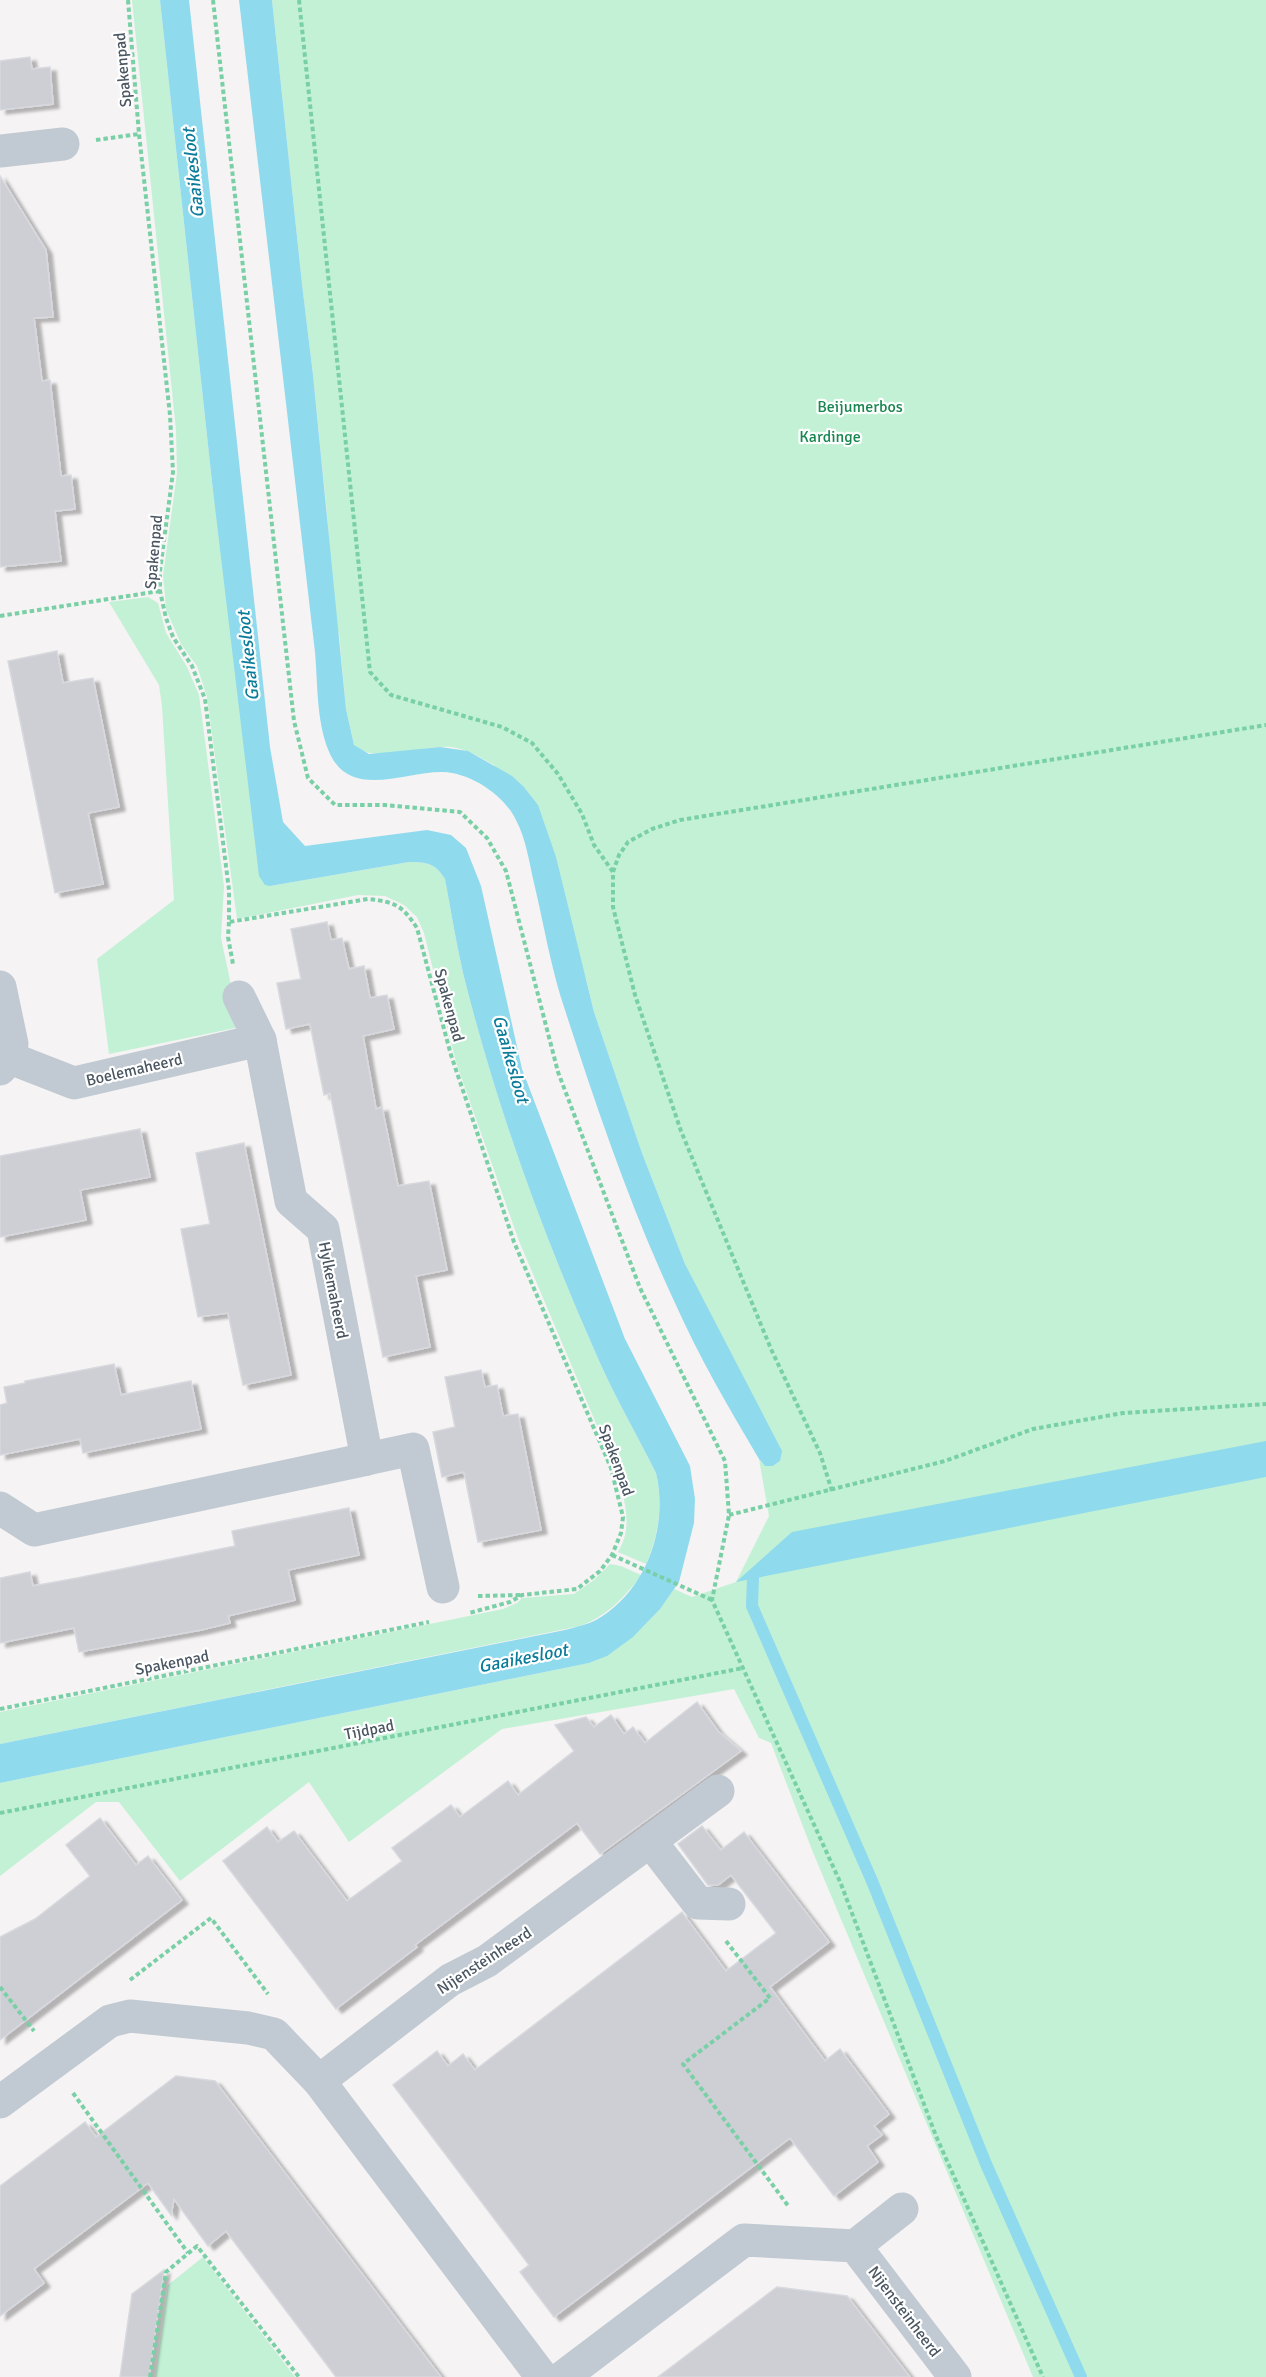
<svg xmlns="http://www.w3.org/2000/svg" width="1266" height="2377" font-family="Signika,sans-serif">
<defs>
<filter id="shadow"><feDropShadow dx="6" dy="4" stdDeviation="1.5" flood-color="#0004"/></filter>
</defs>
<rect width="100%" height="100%" fill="#f5f3f3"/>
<g fill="#c3f1d5">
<path d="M 132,0 L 160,0 L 212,482 L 270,886 L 409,862 C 427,862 435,863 445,879 C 451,911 456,942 463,973 C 495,1101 540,1227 593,1347 C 611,1390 635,1431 656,1473 C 663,1504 659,1535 646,1564 L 618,1552 C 635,1525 623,1494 614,1466 L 519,1241 L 456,1062 L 424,933 L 417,917 L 404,905 L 385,896 L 358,895 L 237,919 L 207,697 L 197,666 L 181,644 L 166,609 L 165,595 L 163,576 L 177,473 L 176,430 Z"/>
<path d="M 272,0 L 1266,0 L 1266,2377 L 1033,2377 L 812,1850 L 771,1743 L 759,1738 L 734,1689 L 502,1729 L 349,1842 L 309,1782 L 180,1881 L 119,1802 L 96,1802 L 0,1876 L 0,1783 L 589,1663 C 626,1649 651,1621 674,1589 L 692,1597 L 736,1582 L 769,1516 L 759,1459 L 762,1463 L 773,1466 L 780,1461 L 685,1264 L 642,1153 L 594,1012 L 586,979 L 494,765 C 480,757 467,749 451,747 C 425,744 372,765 354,745 L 346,709 L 339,633 L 335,633 L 327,513 L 313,375 L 302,284 Z"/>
<path d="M 148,597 L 158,603 L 166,633 L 187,667 L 199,695 L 224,886 L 221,938 L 240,1027 L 109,1054 L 97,959 L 174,900 L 162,706 L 159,685 L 109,602 Z"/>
<path d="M 610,1564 L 621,1566 L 641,1575 C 624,1598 607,1616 580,1626 L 0,1744 L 0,1712 L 503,1609 L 517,1603 L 522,1598 L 574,1594 L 594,1580 Z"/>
<path d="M 203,2257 L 295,2377 L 155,2377 L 168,2285 Z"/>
</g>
<g fill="#90daee">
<path d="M 160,0 L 189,0 L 270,747 L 283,822 L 305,846 L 427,830 L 451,835 L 466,848 L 481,886 L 522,1069 L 625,1339 L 690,1466 L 695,1499 L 694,1523 L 679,1582 L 660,1609 L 633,1637 L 607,1656 L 589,1663 L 0,1783 L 0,1744 L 565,1630 C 575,1627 587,1625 596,1620 C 646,1592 669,1527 656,1473 C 635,1431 611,1390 593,1347 C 540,1227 495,1101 463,973 C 456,942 451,911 445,879 C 435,863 427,862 409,862 L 270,886 L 265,885 L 259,876 L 212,482 Z"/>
<path d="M 239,0 L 272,0 L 302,284 L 313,375 L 346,709 L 354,745 L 369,754 L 440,747 L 468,751 L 512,776 L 523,786 L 538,805 L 556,857 L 594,1012 L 642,1153 L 685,1264 L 782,1451 L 780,1461 L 773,1466 L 765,1466 L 759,1459 C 729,1408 699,1357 675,1303 C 631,1209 597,1109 565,1010 C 551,969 544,925 534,883 C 529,861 526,839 516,820 C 504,795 471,773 443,772 C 407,771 353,799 331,756 C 316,725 318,685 315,652 Z"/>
<path d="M 1266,1441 L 1266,1477 L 736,1582 L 792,1532 Z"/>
</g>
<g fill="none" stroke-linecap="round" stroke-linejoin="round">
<path stroke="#90daee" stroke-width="12" d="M 753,1578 L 752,1606 L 872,1881 L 986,2164 L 1081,2377"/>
</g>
<g fill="#cdcfd5" stroke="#d7d9de" stroke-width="1.5" filter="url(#shadow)">
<path d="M 30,57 L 32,69 L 50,67 L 53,104 L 0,110 L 0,61 Z"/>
<path d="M 0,176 L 46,250 L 53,317 L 34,318 L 42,381 L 50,380 L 61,476 L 71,475 L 75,509 L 55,511 L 61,561 L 0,567 Z"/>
<path d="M 57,651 L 63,683 L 93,678 L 119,807 L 88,813 L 103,884 L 55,893 L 8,661 Z"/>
<path d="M 327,922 L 331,940 L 342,938 L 349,969 L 364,966 L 370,998 L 387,995 L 394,1029 L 363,1036 L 376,1109 L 382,1107 L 398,1186 L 429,1181 L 447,1270 L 416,1276 L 430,1347 L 383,1357 L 330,1093 L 324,1095 L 310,1024 L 286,1029 L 277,983 L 301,979 L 291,929 Z"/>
<path d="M 140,1129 L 150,1177 L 80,1190 L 86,1220 L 0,1237 L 0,1156 Z"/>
<path d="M 244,1143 L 291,1375 L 243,1385 L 228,1313 L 198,1317 L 181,1229 L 210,1224 L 196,1153 Z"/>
<path d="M 114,1364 L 121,1395 L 191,1381 L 201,1429 L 83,1453 L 80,1439 L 0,1455 L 0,1405 L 7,1403 L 4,1387 L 25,1383 L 25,1381 Z"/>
<path d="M 481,1370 L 485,1387 L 497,1385 L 503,1416 L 518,1414 L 541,1530 L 478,1542 L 464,1472 L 442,1477 L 433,1432 L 455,1427 L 445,1377 Z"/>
<path d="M 349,1508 L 359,1555 L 288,1570 L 295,1600 L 228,1616 L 230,1623 L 201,1630 L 79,1652 L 74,1628 L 0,1643 L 0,1578 L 30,1572 L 33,1586 L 77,1578 L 235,1546 L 232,1531 Z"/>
<path d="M 697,1702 L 718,1731 L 741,1751 L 600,1854 L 577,1823 L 415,1945 L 417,1947 L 336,2009 L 223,1861 L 267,1827 L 278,1842 L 294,1831 L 347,1901 L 402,1861 L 392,1848 L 451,1805 L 460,1817 L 508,1781 L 518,1795 L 574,1751 L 555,1725 L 586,1717 L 594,1727 L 611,1715 L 624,1734 L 633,1727 L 645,1743 Z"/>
<path d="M 100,1818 L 136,1865 L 148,1856 L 182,1900 L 0,2040 L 0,1937 L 35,1919 L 90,1876 L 66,1845 Z"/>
<path d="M 702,1826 L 721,1850 L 744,1832 L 829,1942 L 770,1987 L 825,2061 L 840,2049 L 889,2114 L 874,2126 L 882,2135 L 867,2146 L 878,2162 L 834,2196 L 790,2138 L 554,2317 L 520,2272 L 529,2265 L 393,2085 L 437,2051 L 448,2066 L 463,2054 L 475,2070 L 682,1912 L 726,1971 L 776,1933 L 731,1875 L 718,1885 L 708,1885 L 678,1844 Z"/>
<path d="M 176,2076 L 215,2081 L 441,2377 L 336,2377 L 226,2231 L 208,2246 L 174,2199 L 171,2215 L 148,2183 L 34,2269 L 44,2283 L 0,2316 L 0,2186 L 85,2122 L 96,2137 Z"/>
<path d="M 164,2270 L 149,2377 L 120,2377 L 132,2294 Z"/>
<path d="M 777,2287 L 847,2296 L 910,2377 L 658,2377 Z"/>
</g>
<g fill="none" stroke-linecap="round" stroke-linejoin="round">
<g stroke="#7ad0a6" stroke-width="4" stroke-dasharray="4.5 3" stroke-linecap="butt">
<path d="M 128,0 L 139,134 L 170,415 L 173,472 L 160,571 L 160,591 L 166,618 L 173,637 L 192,666 L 205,699 L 229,890 L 229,922 L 368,899 C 395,902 402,905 417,928 L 451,1055 L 514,1242 L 611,1468 L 623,1517 L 621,1533 L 612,1555 L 600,1571 L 577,1589 L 522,1595 L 510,1602 L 469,1613"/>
<path d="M 213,0 L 294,721 L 308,778 L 335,805 L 385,805 L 460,812 L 487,838 L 506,871 L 558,1072 L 640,1288 L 725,1461 L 729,1515 L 712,1600 L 841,1884 L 936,2136 L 1043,2377"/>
<path d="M 299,0 L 370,672 L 391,695 L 502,727 L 532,743 L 558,774 L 582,814 L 594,845 L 613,872"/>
<path d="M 96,140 L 139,134"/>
<path d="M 0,616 L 160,591"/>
<path d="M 229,922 L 228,937 L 233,964"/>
<path d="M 832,1491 L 820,1453 L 771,1349 L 681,1131 L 635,995 L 613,907 L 613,872 L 619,855 L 628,842 L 652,829 L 680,820 L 1266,725"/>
<path d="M 729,1515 L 945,1461 L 1033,1429 L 1123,1413 L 1266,1404"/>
<path d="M 612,1555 L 712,1600"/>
<path d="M 478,1596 L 522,1595"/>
<path d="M 0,1709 L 429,1622"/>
<path d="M 0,1813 L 743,1668"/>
<path d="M 726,1941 L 770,1998 L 683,2064 L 789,2207"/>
<path d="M 130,1980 L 211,1918 L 268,1994"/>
<path d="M 0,1987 L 34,2031"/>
<path d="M 73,2093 L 188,2253"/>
<path d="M 150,2377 L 166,2272 L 197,2246 L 299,2377"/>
</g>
<g stroke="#c1cad2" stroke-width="33">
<path d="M 0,151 L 63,144"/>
<path d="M 0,987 L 12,1044 L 10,1058 L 0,1069"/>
<path d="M 239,997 L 260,1040 L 291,1201 L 323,1229 L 367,1459 L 413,1449 L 443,1587"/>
<path d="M 10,1058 L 74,1083 L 260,1040"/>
<path d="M 0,1508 L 34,1530 L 367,1459"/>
<path d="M 651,1842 L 698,1903 L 729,1904"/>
<path d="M 319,2081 L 450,1980 L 487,1961 L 718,1791"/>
<path d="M 0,2102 L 110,2021 L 130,2016 L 248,2028 L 274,2034 L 319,2081 L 542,2377"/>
<path d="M 855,2246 L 902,2209"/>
<path d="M 563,2377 L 744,2240 L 855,2246 L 955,2377"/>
</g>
</g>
<g text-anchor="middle" stroke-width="4.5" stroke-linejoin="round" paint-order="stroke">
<g font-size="16" fill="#4a5661" stroke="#fff">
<text transform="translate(122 70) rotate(-95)" y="6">Spakenpad</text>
<text transform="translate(153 552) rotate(-85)" y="6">Spakenpad</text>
<text transform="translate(450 1005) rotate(75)" y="6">Spakenpad</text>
<text transform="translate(134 1069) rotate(-13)" y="6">Boelemaheerd</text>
<text transform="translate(334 1290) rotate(79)" y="6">Hylkemaheerd</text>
<text transform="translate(617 1460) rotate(70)" y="6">Spakenpad</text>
<text transform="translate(172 1662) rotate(-11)" y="6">Spakenpad</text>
<text transform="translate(369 1729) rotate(-11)" y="6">Tijdpad</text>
<text transform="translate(484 1960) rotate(-33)" y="6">Nijensteinheerd</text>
<text transform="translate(905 2311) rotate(53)" y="6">Nijensteinheerd</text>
</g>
<g font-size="16" fill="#17864f" stroke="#fff">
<text x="860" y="412">Beijumerbos</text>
<text x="830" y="442">Kardinge</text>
</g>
<g font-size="18" font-style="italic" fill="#0c7c9b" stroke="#fff">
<text transform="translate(193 173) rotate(-96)" y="6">Gaaikesloot</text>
<text transform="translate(248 656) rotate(-96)" y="6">Gaaikesloot</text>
<text transform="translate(511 1059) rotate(74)" y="6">Gaaikesloot</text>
<text transform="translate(523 1658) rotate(-11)" y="6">Gaaikesloot</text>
</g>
</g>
</svg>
